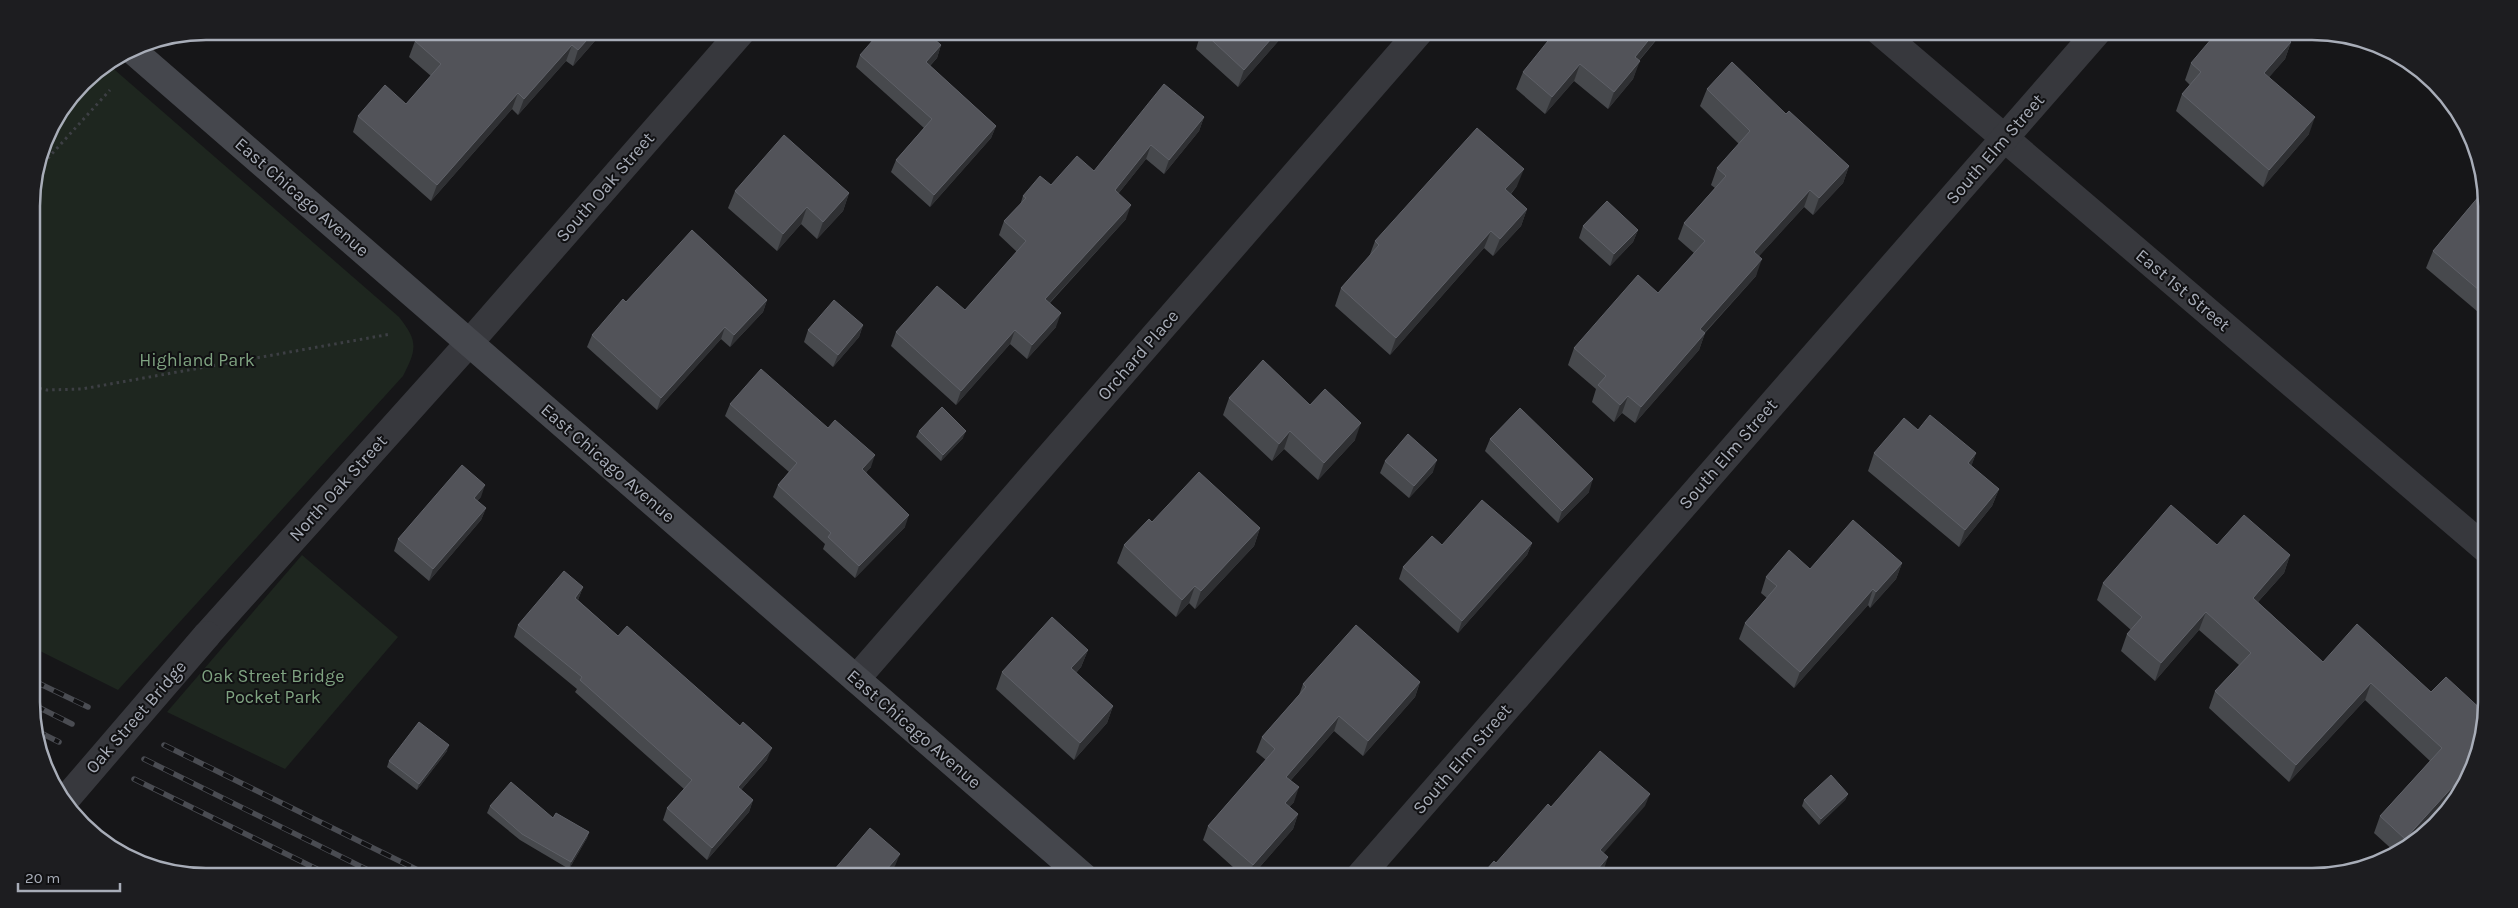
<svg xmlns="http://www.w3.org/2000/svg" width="2518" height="908" font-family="Karla,sans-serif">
<rect width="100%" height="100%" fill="#161618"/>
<g fill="#1e261f">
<path d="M 108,64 L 399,317 C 418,341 417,349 403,376 L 118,690 L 34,648 L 32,194 L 49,128 L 90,75 Z"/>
<path d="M 302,555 L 398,637 L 285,769 L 167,712 Z"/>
</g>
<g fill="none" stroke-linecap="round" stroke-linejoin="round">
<g stroke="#3d3f44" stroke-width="3" stroke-dasharray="2.5 4" stroke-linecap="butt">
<path d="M 39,168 L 110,90"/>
<path d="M 33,387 L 47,390 L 82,389 L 391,334"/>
</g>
<g stroke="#37383d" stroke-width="28">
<path d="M 1879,31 L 2486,549"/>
<path d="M 207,635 L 470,342 L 742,31"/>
<path d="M 856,679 L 1420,31"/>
<path d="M 1359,877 L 2098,31"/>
</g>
<path stroke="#45474d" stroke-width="28" d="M 131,49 L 1084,877"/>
<defs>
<g id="rail">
<path d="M 34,681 L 88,707"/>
<path d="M 34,705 L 72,724"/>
<path d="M 35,730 L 59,742"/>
<path d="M 164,745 L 432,877"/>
<path d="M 144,759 L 382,877"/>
<path d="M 134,779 L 333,877"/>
</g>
</defs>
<use href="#rail" stroke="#4a4c52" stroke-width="5.5"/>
<use href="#rail" stroke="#111113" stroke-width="4" stroke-dasharray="11" stroke-linecap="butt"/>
<path stroke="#37383d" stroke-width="28" d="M 66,799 L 207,635"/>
</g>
<g fill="#47494d">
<path d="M 466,31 L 602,31 L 601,34 L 573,66 L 566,61 L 518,115 L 512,109 L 431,201 L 353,132 L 358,116 L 406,104 L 431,76 L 409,57 L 415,41 Z"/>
<path d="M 1195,31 L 1284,31 L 1281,38 L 1238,87 L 1196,49 L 1200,36 Z"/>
<path d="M 1663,32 L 1639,61 L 1633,79 L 1608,109 L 1574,81 L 1545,114 L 1516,89 L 1523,72 Z"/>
<path d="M 2232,33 L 2291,42 L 2285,59 L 2269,77 L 2309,134 L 2263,187 L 2176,111 L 2182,94 L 2190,85 L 2185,80 L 2191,63 Z"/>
<path d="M 941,45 L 937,58 L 930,66 L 996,126 L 991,138 L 930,207 L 891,172 L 896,160 L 924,128 L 856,67 L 860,55 Z"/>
<path d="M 1707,89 L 1786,114 L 1849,166 L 1843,183 L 1813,215 L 1804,207 L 1759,256 L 1756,276 L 1705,333 L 1699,350 L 1635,423 L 1622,413 L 1614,422 L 1592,402 L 1596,389 L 1568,365 L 1574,348 L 1658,293 L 1694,253 L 1678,239 L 1684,223 L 1715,188 L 1711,185 L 1717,168 L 1739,144 L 1700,106 Z"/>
<path d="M 1204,117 L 1199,131 L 1164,174 L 1146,159 L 1118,194 L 1126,219 L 1050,303 L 1056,327 L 1027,359 L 1010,344 L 956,405 L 891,346 L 896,332 L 965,310 L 1017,252 L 999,235 L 1004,221 L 1020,205 L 1023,196 L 1051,185 L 1094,171 Z"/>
<path d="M 1517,186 L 1511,194 L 1527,209 L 1521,226 L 1493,256 L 1484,248 L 1390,355 L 1335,306 L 1341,288 L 1369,257 L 1375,241 Z"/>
<path d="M 2485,189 L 2486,316 L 2484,317 L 2426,268 L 2433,251 Z"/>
<path d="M 735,191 L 849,193 L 843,211 L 817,239 L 801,224 L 777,251 L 728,208 Z"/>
<path d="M 1583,226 L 1638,230 L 1633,242 L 1610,266 L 1579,238 Z"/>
<path d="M 767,300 L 763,312 L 730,347 L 721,339 L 657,410 L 587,347 L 592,335 L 626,302 Z"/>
<path d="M 863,325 L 859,337 L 833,367 L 804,342 L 808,330 Z"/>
<path d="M 1229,398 L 1310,405 L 1355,440 L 1318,480 L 1284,449 L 1272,461 L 1223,415 Z"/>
<path d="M 730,404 L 871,467 L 866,472 L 905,527 L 855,578 L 823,549 L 825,544 L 773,497 L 778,485 L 789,472 L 725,416 Z"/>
<path d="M 1918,430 L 1976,453 L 1971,466 L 1999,489 L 1992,506 L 1959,547 L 1868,471 L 1874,453 Z"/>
<path d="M 919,431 L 963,438 L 941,461 L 916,437 Z"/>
<path d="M 1490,439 L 1589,492 L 1558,523 L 1485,451 Z"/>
<path d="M 1385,461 L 1433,472 L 1409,498 L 1380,473 Z"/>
<path d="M 481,497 L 477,501 L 486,508 L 481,520 L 429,581 L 394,551 L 398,539 Z"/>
<path d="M 1152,522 L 1260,528 L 1254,546 L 1195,609 L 1189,603 L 1176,617 L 1117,563 L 1124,545 Z"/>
<path d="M 1532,543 L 1527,555 L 1458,633 L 1399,579 L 1403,567 L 1442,545 Z"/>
<path d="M 2217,545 L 2290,555 L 2284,573 L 2258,602 L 2323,662 L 2431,692 L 2485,713 L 2407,847 L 2396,853 L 2374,833 L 2380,816 L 2430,761 L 2365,700 L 2289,782 L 2209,708 L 2215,691 L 2239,665 L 2199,630 L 2155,681 L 2121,651 L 2127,634 L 2131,630 L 2097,600 L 2103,583 Z"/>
<path d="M 1902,563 L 1896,579 L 1870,608 L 1868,605 L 1794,688 L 1739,639 L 1745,623 L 1767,598 L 1761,593 L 1766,577 L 1810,569 Z"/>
<path d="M 583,587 L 578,600 L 618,636 L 767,760 L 741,790 L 753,800 L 749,812 L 707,860 L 663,820 L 667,808 L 684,789 L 575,692 L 577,689 L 514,637 L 518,625 Z"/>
<path d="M 1088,650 L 1081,667 L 1076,673 L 1113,706 L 1107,723 L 1074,760 L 996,689 L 1002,672 Z"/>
<path d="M 1420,682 L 1415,697 L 1363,756 L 1334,731 L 1291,780 L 1294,802 L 1289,807 L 1298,814 L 1293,829 L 1251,877 L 1244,877 L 1203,840 L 1208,826 L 1266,760 L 1256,752 L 1262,737 L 1299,695 L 1303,684 Z"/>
<path d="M 447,751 L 417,790 L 387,767 L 389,761 Z"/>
<path d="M 1848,794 L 1845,800 L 1819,825 L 1802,806 L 1804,800 Z"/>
<path d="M 490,806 L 553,818 L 589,832 L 587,838 L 569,869 L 520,840 L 487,813 Z"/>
</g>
<g fill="#2f3033">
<path d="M 595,31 L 602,31 L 601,34 L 573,66 L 578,50 Z"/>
<path d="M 1278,31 L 1284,31 L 1281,38 L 1238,87 L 1244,70 Z"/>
<path d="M 1656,31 L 1663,31 L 1628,74 L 1635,57 Z"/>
<path d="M 2291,42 L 2285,59 L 2258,90 L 2264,73 Z"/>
<path d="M 572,45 L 566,61 L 518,115 L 524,99 Z"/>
<path d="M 941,45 L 937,58 L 922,74 L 926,62 Z"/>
<path d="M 1640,61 L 1633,79 L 1608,109 L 1614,92 Z"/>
<path d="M 1580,64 L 1574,81 L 1545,114 L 1552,97 Z"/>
<path d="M 518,93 L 512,109 L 431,201 L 437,185 Z"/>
<path d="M 1204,117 L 1199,131 L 1164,174 L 1169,160 Z"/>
<path d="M 2315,117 L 2309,134 L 2263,187 L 2269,170 Z"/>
<path d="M 996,126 L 991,138 L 930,207 L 934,195 Z"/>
<path d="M 1151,145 L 1146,159 L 1110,204 L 1115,190 Z"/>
<path d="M 1849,166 L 1843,183 L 1813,215 L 1819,198 Z"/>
<path d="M 1524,169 L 1517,186 L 1499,207 L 1505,189 Z"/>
<path d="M 1810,190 L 1804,207 L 1748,268 L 1754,252 Z"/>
<path d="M 849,193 L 843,211 L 817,239 L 823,222 Z"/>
<path d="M 1131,205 L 1126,219 L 1040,313 L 1045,299 Z"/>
<path d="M 807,207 L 801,224 L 777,251 L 783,234 Z"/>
<path d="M 1527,209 L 1521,226 L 1493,256 L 1500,239 Z"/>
<path d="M 1638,230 L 1633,242 L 1610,266 L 1614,254 Z"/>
<path d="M 1491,231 L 1484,248 L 1390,355 L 1396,338 Z"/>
<path d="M 1762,259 L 1756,276 L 1693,345 L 1700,329 Z"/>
<path d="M 767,300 L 763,312 L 730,347 L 734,335 Z"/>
<path d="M 1061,313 L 1056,327 L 1027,359 L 1032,345 Z"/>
<path d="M 863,325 L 859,337 L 833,367 L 838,355 Z"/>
<path d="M 725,327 L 721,339 L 657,410 L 661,398 Z"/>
<path d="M 1015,330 L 1010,344 L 956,405 L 961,391 Z"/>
<path d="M 1705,333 L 1699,350 L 1635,423 L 1641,407 Z"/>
<path d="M 1628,396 L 1622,413 L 1614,422 L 1620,405 Z"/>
<path d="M 1361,423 L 1355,440 L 1318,480 L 1324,463 Z"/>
<path d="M 966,431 L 963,438 L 941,461 L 943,455 Z"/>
<path d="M 1290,431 L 1284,449 L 1272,461 L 1279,444 Z"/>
<path d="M 1976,453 L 1970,470 L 1968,463 Z"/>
<path d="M 875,455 L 871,467 L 858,481 L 862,469 Z"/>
<path d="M 1437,460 L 1433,472 L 1409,498 L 1414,486 Z"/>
<path d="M 1593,479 L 1589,492 L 1558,523 L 1562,511 Z"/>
<path d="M 485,485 L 481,497 L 469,510 L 474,498 Z"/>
<path d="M 1999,489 L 1992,506 L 1959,547 L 1965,530 Z"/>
<path d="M 486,508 L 481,520 L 429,581 L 433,569 Z"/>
<path d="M 909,515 L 905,527 L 855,578 L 859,566 Z"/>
<path d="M 1260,528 L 1254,546 L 1195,609 L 1201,591 Z"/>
<path d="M 1532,543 L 1527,555 L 1458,633 L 1462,621 Z"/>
<path d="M 2290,555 L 2284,573 L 2246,615 L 2253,598 Z"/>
<path d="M 1902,563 L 1896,579 L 1870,608 L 1876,592 Z"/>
<path d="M 1195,586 L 1189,603 L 1176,617 L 1182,600 Z"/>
<path d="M 583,587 L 578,600 L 570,610 L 575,598 Z"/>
<path d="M 1873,589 L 1868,605 L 1794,688 L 1800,672 Z"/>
<path d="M 2206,612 L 2199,630 L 2155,681 L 2161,663 Z"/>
<path d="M 1088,650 L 1081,667 L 1065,685 L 1071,668 Z"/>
<path d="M 1420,682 L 1415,697 L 1363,756 L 1368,741 Z"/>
<path d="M 2371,683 L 2365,700 L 2289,782 L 2296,765 Z"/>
<path d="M 1113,706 L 1107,723 L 1074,760 L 1080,743 Z"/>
<path d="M 1339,716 L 1334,731 L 1281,791 L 1286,777 Z"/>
<path d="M 449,745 L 447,751 L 417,790 L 419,784 Z"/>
<path d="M 772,748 L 767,760 L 733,799 L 738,787 Z"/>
<path d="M 2476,761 L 2465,784 L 2407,847 L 2401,850 L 2405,839 Z"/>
<path d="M 1299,787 L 1294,802 L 1280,818 L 1285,803 Z"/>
<path d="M 1650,794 L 1645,806 L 1596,862 L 1600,850 Z"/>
<path d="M 1848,794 L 1845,800 L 1819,825 L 1821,819 Z"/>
<path d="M 753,800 L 749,812 L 707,860 L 712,848 Z"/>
<path d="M 1298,814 L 1293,829 L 1251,877 L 1249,877 L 1253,865 Z"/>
<path d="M 589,832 L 587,838 L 569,869 L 571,862 Z"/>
<path d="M 900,854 L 895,866 L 886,877 L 880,877 Z"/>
<path d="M 1608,857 L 1604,869 L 1598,877 L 1591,877 Z"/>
</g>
<g fill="#525359" stroke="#5f6168">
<path d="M 424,31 L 465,32 L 595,31 L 578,50 L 572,45 L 524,99 L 518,93 L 437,185 L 358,116 L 385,85 L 406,104 L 441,64 L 415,41 Z"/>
<path d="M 881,31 L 925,31 L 941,45 L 926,62 L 996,126 L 934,195 L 896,160 L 932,119 L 860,55 Z"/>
<path d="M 1202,31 L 1278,31 L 1244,70 Z"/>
<path d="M 1556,31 L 1656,31 L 1635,57 L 1640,61 L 1614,92 L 1580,64 L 1552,97 L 1523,72 Z"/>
<path d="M 2218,31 L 2230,31 L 2232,33 L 2234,31 L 2278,31 L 2291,42 L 2264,73 L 2315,117 L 2269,170 L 2182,94 L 2201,72 L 2191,63 Z"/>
<path d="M 1732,62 L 1786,114 L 1789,111 L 1849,166 L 1819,198 L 1810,190 L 1754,252 L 1762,259 L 1700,329 L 1705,333 L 1641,407 L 1628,396 L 1620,405 L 1598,385 L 1606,376 L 1574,348 L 1638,275 L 1658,293 L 1705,241 L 1684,223 L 1726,176 L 1717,168 L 1750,131 L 1707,89 Z"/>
<path d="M 1164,84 L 1204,117 L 1169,160 L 1151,145 L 1115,190 L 1131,205 L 1045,299 L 1061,313 L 1032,345 L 1015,330 L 961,391 L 896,332 L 937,286 L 965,310 L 1026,241 L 1004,221 L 1026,198 L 1023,196 L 1040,176 L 1051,185 L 1077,156 L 1094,171 Z"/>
<path d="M 1477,128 L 1524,169 L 1505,189 L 1527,209 L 1500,239 L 1491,231 L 1396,338 L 1341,288 L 1379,245 L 1375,241 Z"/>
<path d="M 784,135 L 849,193 L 823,222 L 807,207 L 783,234 L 735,191 Z"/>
<path d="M 2485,189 L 2486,296 L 2433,251 Z"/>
<path d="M 1607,201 L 1638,230 L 1614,254 L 1583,226 Z"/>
<path d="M 692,230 L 767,300 L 734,335 L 725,327 L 661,398 L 592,335 L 623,299 L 626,302 Z"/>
<path d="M 834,300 L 863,325 L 838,355 L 808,330 Z"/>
<path d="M 1263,360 L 1310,405 L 1325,389 L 1361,423 L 1324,463 L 1290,431 L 1279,444 L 1229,398 Z"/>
<path d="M 761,369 L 828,428 L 835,420 L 875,455 L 862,469 L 909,515 L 859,566 L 828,537 L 831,533 L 778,485 L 797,463 L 730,404 Z"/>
<path d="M 942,407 L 966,431 L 943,455 L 919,431 Z"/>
<path d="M 1520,408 L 1593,479 L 1562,511 L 1490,439 Z"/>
<path d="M 1930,415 L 1976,453 L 1968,463 L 1999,489 L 1965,530 L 1874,453 L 1904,418 L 1918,430 Z"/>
<path d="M 1408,434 L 1437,460 L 1414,486 L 1385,461 Z"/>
<path d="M 462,465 L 485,485 L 474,498 L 486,508 L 433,569 L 398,539 Z"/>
<path d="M 1199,472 L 1260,528 L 1201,591 L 1195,586 L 1182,600 L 1124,545 L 1149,519 L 1152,522 Z"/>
<path d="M 1482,500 L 1532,543 L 1462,621 L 1403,567 L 1432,536 L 1442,545 Z"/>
<path d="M 2171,505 L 2217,545 L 2244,515 L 2290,555 L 2253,598 L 2323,662 L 2357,624 L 2431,692 L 2446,677 L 2485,713 L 2478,758 L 2476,761 L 2405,839 L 2380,816 L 2442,748 L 2371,683 L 2296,765 L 2215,691 L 2251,653 L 2206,612 L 2161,663 L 2127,634 L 2142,617 L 2103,583 Z"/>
<path d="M 1853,520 L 1902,563 L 1876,592 L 1873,589 L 1800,672 L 1745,623 L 1777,586 L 1766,577 L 1789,550 L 1810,569 Z"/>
<path d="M 564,571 L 583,587 L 575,598 L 618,636 L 627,626 L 740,726 L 743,722 L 772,748 L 738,787 L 753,800 L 712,848 L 667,808 L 692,780 L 580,680 L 582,677 L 518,625 Z"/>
<path d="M 1052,617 L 1088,650 L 1071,668 L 1113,706 L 1080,743 L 1002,672 Z"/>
<path d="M 1356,625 L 1420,682 L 1368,741 L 1339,716 L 1286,777 L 1299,787 L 1285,803 L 1298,814 L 1253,865 L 1208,826 L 1275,749 L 1262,737 L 1306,687 L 1303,684 Z"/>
<path d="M 419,722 L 449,745 L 419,784 L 389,761 Z"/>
<path d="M 1600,751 L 1650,794 L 1600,850 L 1608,857 L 1591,877 L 1480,877 L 1494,861 L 1496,863 L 1548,804 L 1551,807 Z"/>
<path d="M 1831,775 L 1848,794 L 1821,819 L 1804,800 Z"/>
<path d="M 511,782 L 553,818 L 556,813 L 589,832 L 571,862 L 522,834 L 490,806 Z"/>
<path d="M 870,828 L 900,854 L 880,877 L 828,877 Z"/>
</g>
<g text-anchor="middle" stroke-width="4" stroke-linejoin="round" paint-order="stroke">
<g font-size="18" fill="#a8adb8" stroke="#111113">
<text transform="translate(1995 149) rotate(-49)" y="6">South Elm Street</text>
<text transform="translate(605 187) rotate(-49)" y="6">South Oak Street</text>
<text transform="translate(302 197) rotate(41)" y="6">East Chicago Avenue</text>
<text transform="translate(2183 290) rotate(40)" y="6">East 1st Street</text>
<text transform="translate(1138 355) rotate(-49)" y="6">Orchard Place</text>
<text transform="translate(1728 454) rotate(-49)" y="6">South Elm Street</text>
<text transform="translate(608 463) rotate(41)" y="6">East Chicago Avenue</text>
<text transform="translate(338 488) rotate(-48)" y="6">North Oak Street</text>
<text transform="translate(136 717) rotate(-49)" y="6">Oak Street Bridge</text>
<text transform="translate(914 729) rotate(41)" y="6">East Chicago Avenue</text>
<text transform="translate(1462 759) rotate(-49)" y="6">South Elm Street</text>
</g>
<g font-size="18" fill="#7fa381" stroke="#111113">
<text x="197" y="366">Highland Park</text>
<text x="273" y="682">Oak Street Bridge<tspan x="273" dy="21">Pocket Park</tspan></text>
</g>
</g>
<path d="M0 0H2518V908H0ZM206 40H2312A166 166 0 0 1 2478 206V702A166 166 0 0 1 2312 868H206A166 166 0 0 1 40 702V206A166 166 0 0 1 206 40Z" fill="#1d1d20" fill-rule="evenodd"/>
<path fill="none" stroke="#a8adb8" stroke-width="2.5" d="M206 40H2312A166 166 0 0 1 2478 206V702A166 166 0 0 1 2312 868H206A166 166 0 0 1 40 702V206A166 166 0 0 1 206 40Z"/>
<path d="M18 883v8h102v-8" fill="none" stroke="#a8adb8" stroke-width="2.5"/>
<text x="25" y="883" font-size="15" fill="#a8adb8" stroke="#111113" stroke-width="4" paint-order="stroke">20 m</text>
</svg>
